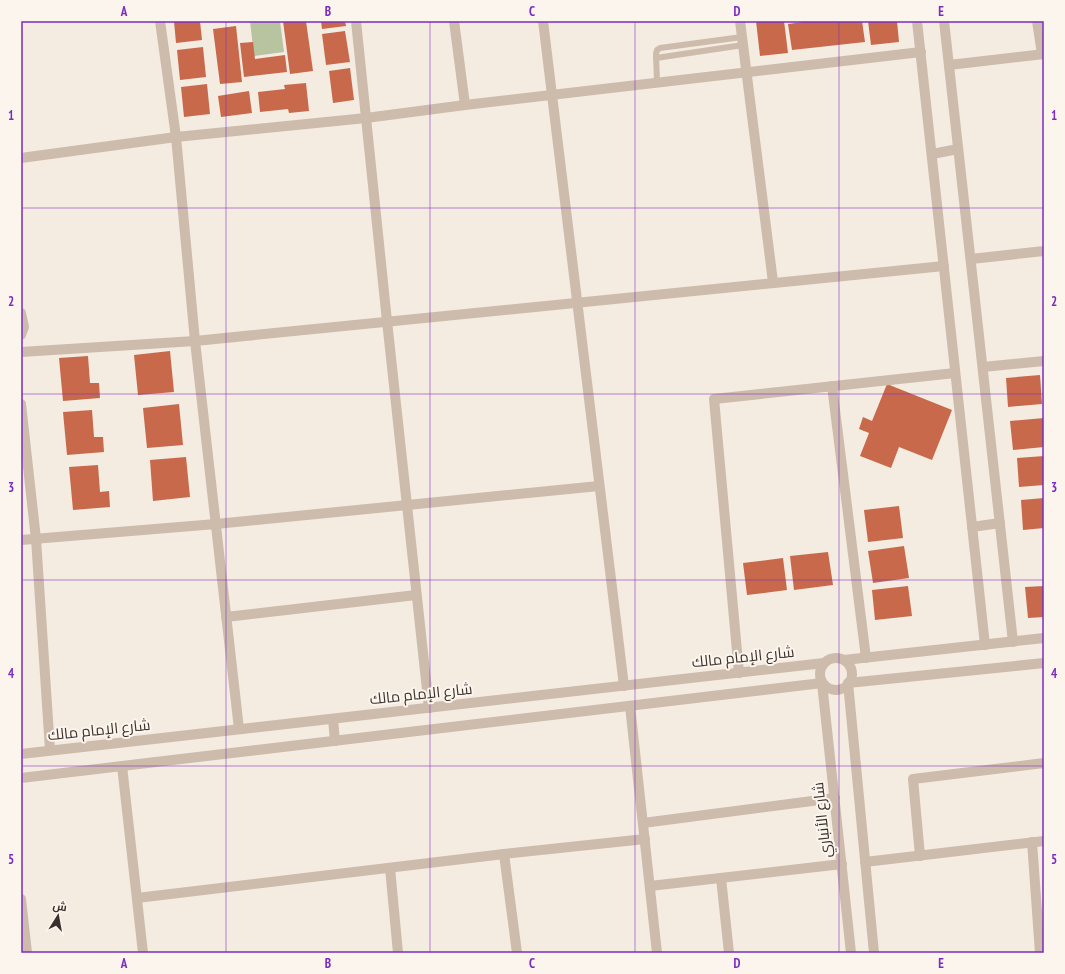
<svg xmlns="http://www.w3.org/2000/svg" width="1065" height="974" font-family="'PT Sans Narrow',Cairo,sans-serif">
<rect width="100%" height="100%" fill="#f4ebe1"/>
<path fill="#b8c4a0" d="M 250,21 L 280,21 L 284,52 L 254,56 Z"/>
<g fill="#c8694b">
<path d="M 174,21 L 200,21 L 202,40 L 176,43 Z"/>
<path d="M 283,21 L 306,21 L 313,71 L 290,74 Z"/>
<path d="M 321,21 L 345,21 L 346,26 L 322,29 Z"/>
<path d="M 756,21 L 784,21 L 788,53 L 760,56 Z"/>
<path d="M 810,21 L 862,21 L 865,42 L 792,50 L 788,24 Z"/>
<path d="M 868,21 L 897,21 L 899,42 L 871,45 Z"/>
<path d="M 236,26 L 242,82 L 220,84 L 213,29 Z"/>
<path d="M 345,31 L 350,62 L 326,65 L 322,34 Z"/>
<path d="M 253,42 L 255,59 L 285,55 L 287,72 L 244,77 L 240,43 Z"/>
<path d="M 203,47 L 206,77 L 180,80 L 177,50 Z"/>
<path d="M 350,68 L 354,100 L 333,103 L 329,71 Z"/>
<path d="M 306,83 L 309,111 L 289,113 L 288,109 L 260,112 L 258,92 L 285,89 L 284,85 Z"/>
<path d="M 207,84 L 210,114 L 184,117 L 181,87 Z"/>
<path d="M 249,91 L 252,113 L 221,117 L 218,96 Z"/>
<path d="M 170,351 L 174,392 L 138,395 L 134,355 Z"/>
<path d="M 88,356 L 90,383 L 99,383 L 100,398 L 63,401 L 59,358 Z"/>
<path d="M 1040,375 L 1042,404 L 1008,407 L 1006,378 Z"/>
<path d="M 887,384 L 952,410 L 932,460 L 899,447 L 891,468 L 860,456 L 869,433 L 859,429 L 863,417 L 872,421 Z"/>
<path d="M 179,404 L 183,445 L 147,448 L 143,408 Z"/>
<path d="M 92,410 L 94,437 L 103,437 L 104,452 L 67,455 L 63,412 Z"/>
<path d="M 1044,418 L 1044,447 L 1013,450 L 1010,421 Z"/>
<path d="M 1044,456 L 1044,485 L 1019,487 L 1017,458 Z"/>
<path d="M 186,457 L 190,497 L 153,501 L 150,460 Z"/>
<path d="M 98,465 L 100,492 L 109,491 L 110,507 L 73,510 L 69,467 Z"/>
<path d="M 1044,498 L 1044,528 L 1023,530 L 1021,500 Z"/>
<path d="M 899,506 L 903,538 L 868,542 L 864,510 Z"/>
<path d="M 904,546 L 909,578 L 873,583 L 868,551 Z"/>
<path d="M 828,552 L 833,585 L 794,590 L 790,556 Z"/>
<path d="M 783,558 L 787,590 L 747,595 L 743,563 Z"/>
<path d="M 908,586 L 912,616 L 875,620 L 872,590 Z"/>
<path d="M 1044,586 L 1044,617 L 1028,618 L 1025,587 Z"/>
</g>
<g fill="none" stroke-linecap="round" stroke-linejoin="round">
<g stroke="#cdbbac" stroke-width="6">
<path d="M 656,58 L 743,45"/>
<path d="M 657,82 L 656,54 L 657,50 L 660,48 L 742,37"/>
</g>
<g stroke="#cdbbac" stroke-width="10">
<path d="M 160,21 L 176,137 L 366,118 L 465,105"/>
<path d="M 356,21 L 387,321 L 429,708"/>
<path d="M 454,21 L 465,105 L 921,52"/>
<path d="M 543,21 L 624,686"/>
<path d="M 740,21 L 773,282"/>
<path d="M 1037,21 L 1042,54"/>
<path d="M 949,65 L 1044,54"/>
<path d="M 21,158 L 176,137 L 195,341 L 239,729"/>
<path d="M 971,259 L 1044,251"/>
<path d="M 21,313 L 24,327 L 21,335"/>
<path d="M 21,352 L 195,341 L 944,266"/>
<path d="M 983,367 L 1044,361"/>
<path d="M 832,386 L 866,658"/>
<path d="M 21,404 L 36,539 L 50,750"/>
<path d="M 21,540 L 216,524 L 599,486"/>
<path d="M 226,617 L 416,595"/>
<path d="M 739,673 L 714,399 L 955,373"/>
<path d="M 630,706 L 657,953"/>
<path d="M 122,766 L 143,953"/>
<path d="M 643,823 L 835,798"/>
<path d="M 1032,842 L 1040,953"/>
<path d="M 504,854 L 517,953"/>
<path d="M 920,856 L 913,779 L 1044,763"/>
<path d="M 865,862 L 1044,841"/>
<path d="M 390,868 L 398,953"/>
<path d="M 721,878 L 729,953"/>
<path d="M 650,886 L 842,864"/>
<path d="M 137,898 L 504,854 L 645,839"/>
<path d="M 21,899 L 27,953"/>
</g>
<g stroke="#cdbbac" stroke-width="10">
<path d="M 917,21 L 985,645"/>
<path d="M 944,21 L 1013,642"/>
<path d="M 932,154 L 958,149"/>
<path d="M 972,527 L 1000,523"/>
<circle cx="836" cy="674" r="16"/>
<path d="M 844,660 L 1044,638"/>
<path d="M 333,719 L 335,741"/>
<path d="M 21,754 L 824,663"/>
<path d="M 21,778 L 822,683 L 851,953"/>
<path d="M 874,953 L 848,683 L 1044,663"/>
</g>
</g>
<path fill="none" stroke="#7b2cbf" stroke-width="1" stroke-opacity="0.55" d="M 226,21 L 226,953M 430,21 L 430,953M 635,21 L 635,953M 839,21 L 839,953M 21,208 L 1044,208M 21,394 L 1044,394M 21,580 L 1044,580M 21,766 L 1044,766"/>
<g text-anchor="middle" stroke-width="4" stroke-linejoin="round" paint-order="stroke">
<g font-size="15" fill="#3b302b" stroke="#fbf5ee">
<text transform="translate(743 657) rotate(-6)" y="5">شارع الإمام مالك</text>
<text transform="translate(421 694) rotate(-6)" y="5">شارع الإمام مالك</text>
<text transform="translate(99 730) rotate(-6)" y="5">شارع الإمام مالك</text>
<text transform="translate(822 820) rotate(-96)" y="5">شارع الأنباري</text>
</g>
</g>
<rect width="1065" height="974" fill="none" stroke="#fbf5ee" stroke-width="44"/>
<g transform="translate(58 916) rotate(11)" stroke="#fbf5ee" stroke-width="3" paint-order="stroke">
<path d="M0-3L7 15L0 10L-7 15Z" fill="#3b302b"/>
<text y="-6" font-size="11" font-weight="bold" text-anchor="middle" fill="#3b302b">ش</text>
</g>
<rect x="22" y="22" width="1021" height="930" fill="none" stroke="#7b2cbf" stroke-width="1.5"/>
<g font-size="13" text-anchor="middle" font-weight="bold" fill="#7b2cbf">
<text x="124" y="16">A</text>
<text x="328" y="16">B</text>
<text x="532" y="16">C</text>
<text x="737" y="16">D</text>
<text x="941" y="16">E</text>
<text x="11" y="120">1</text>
<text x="1054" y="120">1</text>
<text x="11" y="306">2</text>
<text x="1054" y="306">2</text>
<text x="11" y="492">3</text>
<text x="1054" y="492">3</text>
<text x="11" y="678">4</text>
<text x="1054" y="678">4</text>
<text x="11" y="864">5</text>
<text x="1054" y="864">5</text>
<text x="124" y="968">A</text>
<text x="328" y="968">B</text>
<text x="532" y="968">C</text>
<text x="737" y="968">D</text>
<text x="941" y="968">E</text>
</g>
</svg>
